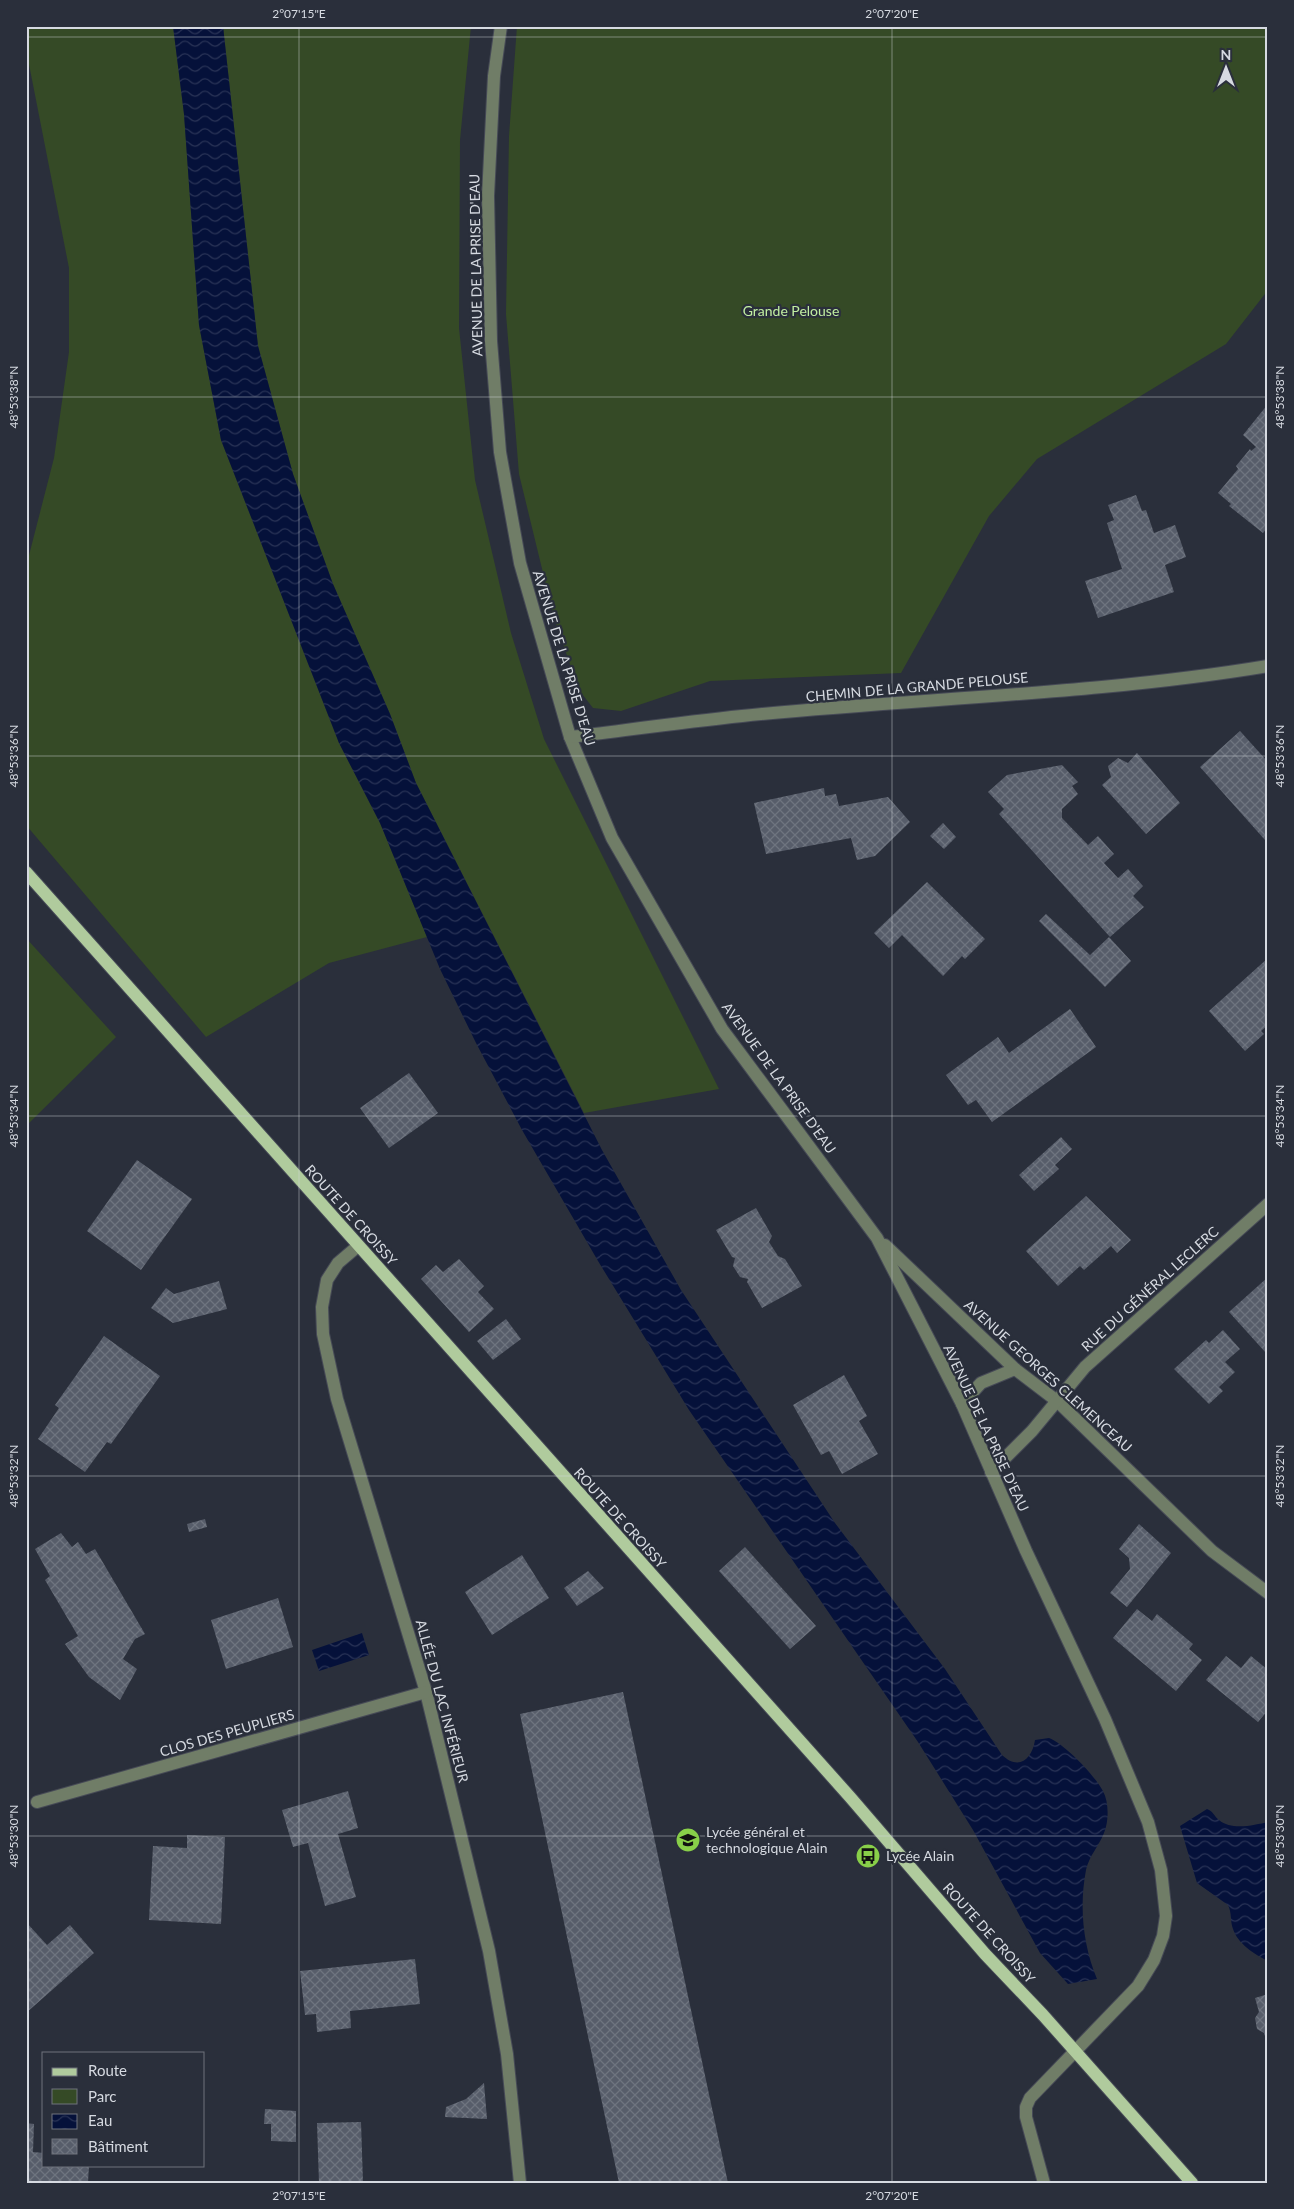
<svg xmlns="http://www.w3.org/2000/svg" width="1294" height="2209" font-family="Lato,sans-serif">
<defs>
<pattern id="water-waves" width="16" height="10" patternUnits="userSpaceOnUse" patternTransform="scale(1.25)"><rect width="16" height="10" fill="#05113a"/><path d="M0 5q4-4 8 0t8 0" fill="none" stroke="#293356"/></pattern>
<pattern id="building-cross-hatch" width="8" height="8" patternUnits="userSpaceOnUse" patternTransform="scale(1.25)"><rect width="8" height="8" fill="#575d6a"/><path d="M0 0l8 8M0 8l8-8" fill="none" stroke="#6e747f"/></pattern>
</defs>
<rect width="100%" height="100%" fill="#2a2f3b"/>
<g fill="#354a26">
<path d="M 26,26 L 173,26 L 184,114 L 199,325 L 221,440 L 339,743 L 380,823 L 427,937 L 329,963 L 206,1037 L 26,825 L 26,567 L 54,458 L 69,352 L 69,268 L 26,49 Z"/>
<path d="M 223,26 L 471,26 L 460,140 L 459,328 L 475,480 L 511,633 L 544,739 L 719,1089 L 584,1113 L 416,783 L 390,714 L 333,584 L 293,474 L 258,346 Z"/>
<path d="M 517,26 L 1268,26 L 1268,290 L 1226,344 L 1037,459 L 989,516 L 901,673 L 710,681 L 621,711 L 593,708 L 579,690 L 554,618 L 519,474 L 506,314 L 509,136 Z"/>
<path d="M 26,938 L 116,1037 L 26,1126 Z"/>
</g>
<g fill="url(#water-waves)">
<path d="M 173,26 L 223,26 L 258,346 L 293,474 L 333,584 L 390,714 L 416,783 L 602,1150 L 681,1290 L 835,1523 L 945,1669 L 1002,1755 C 1019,1771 1032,1759 1035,1740 L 1049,1738 C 1065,1744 1095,1776 1103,1791 C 1109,1802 1109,1821 1104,1833 C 1099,1846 1089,1856 1086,1870 C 1079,1907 1083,1945 1097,1979 L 1068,1984 L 1040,1953 L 973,1830 L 918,1742 L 689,1410 L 598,1261 L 522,1130 L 476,1043 L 440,969 L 380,823 L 339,743 L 221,440 L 199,325 L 184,114 Z"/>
<path d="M 362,1633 L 369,1655 L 319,1671 L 312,1650 Z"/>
<path d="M 1207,1809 C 1213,1811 1214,1816 1219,1820 C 1232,1831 1254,1825 1268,1822 L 1268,1961 C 1254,1954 1238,1944 1233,1929 C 1230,1921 1232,1913 1228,1905 L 1197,1883 L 1180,1826 Z"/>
</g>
<g fill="url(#building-cross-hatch)">
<path d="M 1268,404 L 1268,527 L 1263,533 L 1229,506 L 1231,504 L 1218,493 L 1238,469 L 1236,466 L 1250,449 L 1251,451 L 1256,447 L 1243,435 Z"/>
<path d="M 1136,495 L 1142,511 L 1146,510 L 1154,533 L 1175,525 L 1186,557 L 1165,565 L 1174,592 L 1098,618 L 1085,581 L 1122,569 L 1107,523 L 1114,520 L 1108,505 Z"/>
<path d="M 1240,731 L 1268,762 L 1268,837 L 1265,840 L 1200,767 Z"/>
<path d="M 1137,753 L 1180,803 L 1146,834 L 1102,785 L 1111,777 L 1108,766 L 1118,758 L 1128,763 Z"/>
<path d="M 1062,765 L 1078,782 L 1072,786 L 1078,794 L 1062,809 L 1062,818 L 1088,845 L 1098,836 L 1114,854 L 1104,863 L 1118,878 L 1128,869 L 1143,886 L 1133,896 L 1144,907 L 1110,937 L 999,814 L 1004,809 L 988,792 L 1007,775 Z"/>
<path d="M 824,788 L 825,796 L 836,794 L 839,806 L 888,797 L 910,822 L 875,856 L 857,860 L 851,838 L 766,854 L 754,803 Z"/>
<path d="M 943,823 L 956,837 L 944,849 L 930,836 Z"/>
<path d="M 927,882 L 985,939 L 965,959 L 962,956 L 943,976 L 902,935 L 889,948 L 874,933 Z"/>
<path d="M 1046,914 L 1090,955 L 1109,937 L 1131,961 L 1105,987 L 1039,921 Z"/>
<path d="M 1268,958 L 1268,1025 L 1261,1031 L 1264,1034 L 1245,1051 L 1209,1011 Z"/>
<path d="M 1070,1009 L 1096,1047 L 992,1122 L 976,1100 L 968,1105 L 946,1075 L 998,1037 L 1009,1053 Z"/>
<path d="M 409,1073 L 438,1113 L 389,1148 L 360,1108 Z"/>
<path d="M 1061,1137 L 1072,1149 L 1055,1165 L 1059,1169 L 1034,1191 L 1019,1175 Z"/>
<path d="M 137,1160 L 192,1199 L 141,1270 L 87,1231 Z"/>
<path d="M 1086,1196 L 1131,1240 L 1117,1253 L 1111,1246 L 1084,1270 L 1080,1266 L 1058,1286 L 1026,1251 Z"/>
<path d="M 756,1208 L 772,1236 L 769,1242 L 778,1256 L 785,1259 L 802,1286 L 762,1308 L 747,1282 L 748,1279 L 740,1277 L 733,1266 L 735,1258 L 732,1257 L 716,1230 Z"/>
<path d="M 459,1259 L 484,1286 L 478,1292 L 494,1309 L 469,1332 L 421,1279 L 436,1265 L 443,1272 Z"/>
<path d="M 1268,1277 L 1268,1352 L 1266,1353 L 1229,1312 Z"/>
<path d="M 219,1281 L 227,1309 L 173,1323 L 151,1308 L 166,1288 L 174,1294 Z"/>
<path d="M 506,1319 L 521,1339 L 493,1360 L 477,1341 Z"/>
<path d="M 1223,1330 L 1240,1349 L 1225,1362 L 1235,1372 L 1219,1387 L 1223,1391 L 1209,1404 L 1174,1369 L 1206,1340 L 1209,1343 Z"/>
<path d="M 104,1336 L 160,1376 L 111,1444 L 107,1442 L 85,1472 L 38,1439 L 59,1408 L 55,1405 Z"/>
<path d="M 844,1375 L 867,1416 L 859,1421 L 878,1454 L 842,1474 L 829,1451 L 821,1455 L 793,1405 Z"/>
<path d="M 205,1519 L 207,1527 L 189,1532 L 187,1524 Z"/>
<path d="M 1139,1524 L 1171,1553 L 1127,1607 L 1110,1593 L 1130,1569 L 1129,1558 L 1119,1549 Z"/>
<path d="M 61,1533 L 72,1547 L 78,1542 L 86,1554 L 95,1549 L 145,1634 L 135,1639 L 123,1659 L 137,1669 L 120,1700 L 89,1677 L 65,1644 L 78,1636 L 45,1580 L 50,1576 L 35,1549 Z"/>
<path d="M 745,1547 L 816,1626 L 790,1649 L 719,1571 Z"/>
<path d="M 522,1555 L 549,1598 L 492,1635 L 465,1592 Z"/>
<path d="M 588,1571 L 604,1588 L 577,1606 L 564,1588 Z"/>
<path d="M 278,1598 L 293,1647 L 226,1669 L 211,1620 Z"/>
<path d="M 1137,1609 L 1152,1621 L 1157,1614 L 1193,1644 L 1189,1649 L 1202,1660 L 1176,1691 L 1113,1638 Z"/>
<path d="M 1226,1656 L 1241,1668 L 1251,1656 L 1268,1670 L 1268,1710 L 1258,1722 L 1206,1680 Z"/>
<path d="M 623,1692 L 728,2183 L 619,2183 L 520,1714 Z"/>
<path d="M 348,1791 L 358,1828 L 338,1834 L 356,1897 L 325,1906 L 308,1843 L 293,1847 L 282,1810 Z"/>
<path d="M 187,1835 L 225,1837 L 221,1924 L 149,1920 L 153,1846 L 187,1848 Z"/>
<path d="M 26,1922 L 47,1945 L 70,1925 L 94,1953 L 26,2013 Z"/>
<path d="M 415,1959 L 420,2004 L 350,2011 L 351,2028 L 317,2032 L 316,2014 L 305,2015 L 300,1971 Z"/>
<path d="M 1268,1994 L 1268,2042 L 1267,2042 L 1264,2033 L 1257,2029 L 1255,2018 L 1259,2012 L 1255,1998 Z"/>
<path d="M 484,2083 L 487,2119 L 445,2117 L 446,2107 L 466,2099 Z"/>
<path d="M 265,2109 L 296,2111 L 296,2142 L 271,2141 L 271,2124 L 264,2124 Z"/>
<path d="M 361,2122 L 363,2183 L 319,2183 L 317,2123 Z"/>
<path d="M 26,2123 L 34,2124 L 33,2152 L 44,2153 L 44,2165 L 89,2165 L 88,2183 L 26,2183 Z"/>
</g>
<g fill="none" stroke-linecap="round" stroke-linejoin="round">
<defs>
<g id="minor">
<path d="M 501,26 L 494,76 L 488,196 L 491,341 L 500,452 L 520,563 L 570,737 L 612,838 L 722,1029 L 877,1238 L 962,1404 L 1026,1551 L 1105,1719 L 1148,1822 L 1161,1870 L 1166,1916 L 1163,1936 L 1154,1960 L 1138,1986 L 1030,2098 L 1026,2107 L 1026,2117 L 1044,2183"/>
<path d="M 570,737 C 627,730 684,722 742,716 C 917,698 1094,695 1268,666"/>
<path d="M 885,1245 L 1015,1369 L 1057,1401 L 1212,1551 L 1268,1593"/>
<path d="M 358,1246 L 338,1263 L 327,1280 L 322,1307 L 323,1334 L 337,1399 L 426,1692 L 489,1951 L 507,2054 L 520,2183"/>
<path d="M 962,1404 L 981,1383 L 1015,1369"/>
<path d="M 991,1472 L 1032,1431 L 1085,1367 L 1268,1204"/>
<path d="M 37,1802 L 426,1692"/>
</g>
<path id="major" d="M 26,872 L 850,1797 L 985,1954 L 1043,2015 L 1192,2183"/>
</defs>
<use href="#minor" stroke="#464a56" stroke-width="14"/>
<use href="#major" stroke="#464a56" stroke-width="14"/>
<use href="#minor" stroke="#707d67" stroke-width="12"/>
<use href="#major" stroke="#b0cb9d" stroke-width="12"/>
</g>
<path fill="none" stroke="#d6dae1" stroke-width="1" stroke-opacity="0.45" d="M 299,26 L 299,2183M 892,26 L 892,2183M 26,37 L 1268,37M 26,397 L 1268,397M 26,756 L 1268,756M 26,1116 L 1268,1116M 26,1476 L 1268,1476M 26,1836 L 1268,1836"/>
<defs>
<symbol id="school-disc" viewBox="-11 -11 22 22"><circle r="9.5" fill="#88cf49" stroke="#2a2f3b"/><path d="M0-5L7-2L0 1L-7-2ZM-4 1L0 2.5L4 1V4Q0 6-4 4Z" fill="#111"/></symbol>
<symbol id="bus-disc" viewBox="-11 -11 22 22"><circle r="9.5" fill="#88cf49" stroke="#2a2f3b"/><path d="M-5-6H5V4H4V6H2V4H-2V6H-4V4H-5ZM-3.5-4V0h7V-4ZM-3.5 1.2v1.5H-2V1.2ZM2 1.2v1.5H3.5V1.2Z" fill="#111"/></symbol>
</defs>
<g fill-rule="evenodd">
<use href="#school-disc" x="674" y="1826" width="28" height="28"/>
<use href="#bus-disc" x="854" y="1842" width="28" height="28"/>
</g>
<g text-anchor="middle" stroke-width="4.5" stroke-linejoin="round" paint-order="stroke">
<g font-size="14" fill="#d6dae1" stroke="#2a2f3b">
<text transform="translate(476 265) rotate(-91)" y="5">AVENUE DE LA PRISE D'EAU</text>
<text transform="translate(564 658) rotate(73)" y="5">AVENUE DE LA PRISE D'EAU</text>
<text transform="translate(917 687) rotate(-5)" y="5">CHEMIN DE LA GRANDE PELOUSE</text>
<text transform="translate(779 1078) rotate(54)" y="5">AVENUE DE LA PRISE D'EAU</text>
<text transform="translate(351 1215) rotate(48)" y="5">ROUTE DE CROISSY</text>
<text transform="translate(1150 1289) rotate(-42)" y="5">RUE DU GÉNÉRAL LECLERC</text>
<text transform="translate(1048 1376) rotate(42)" y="5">AVENUE GEORGES CLEMENCEAU</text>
<text transform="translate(986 1428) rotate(65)" y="5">AVENUE DE LA PRISE D'EAU</text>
<text transform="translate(620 1518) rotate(48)" y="5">ROUTE DE CROISSY</text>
<text transform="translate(442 1701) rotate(75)" y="5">ALLÉE DU LAC INFÉRIEUR</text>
<text transform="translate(227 1733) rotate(-16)" y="5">CLOS DES PEUPLIERS</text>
<text transform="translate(989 1933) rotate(48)" y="5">ROUTE DE CROISSY</text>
</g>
<g font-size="14" fill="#c1eea1" stroke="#2a2f3b">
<text x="791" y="316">Grande Pelouse</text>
</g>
<g font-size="14" fill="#d6dae1" stroke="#2a2f3b" text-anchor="start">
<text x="706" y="1837">Lycée général et<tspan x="706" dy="16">technologique Alain</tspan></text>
<text x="886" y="1861">Lycée Alain</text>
</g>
</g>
<rect width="1294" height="2209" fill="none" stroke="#2a2f3b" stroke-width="55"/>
<rect x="42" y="2052" width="162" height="115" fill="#2a2f3b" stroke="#6f737d"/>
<rect x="52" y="2068" width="25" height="8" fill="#b0cb9d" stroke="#6f737d"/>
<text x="88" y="2076" font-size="15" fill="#d6dae1">Route</text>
<rect x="52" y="2089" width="25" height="15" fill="#354a26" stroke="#6f737d"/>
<text x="88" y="2102" font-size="15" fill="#d6dae1">Parc</text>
<rect x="52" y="2114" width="25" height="15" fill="url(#water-waves)" stroke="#6f737d"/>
<text x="88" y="2126" font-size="15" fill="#d6dae1">Eau</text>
<rect x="52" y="2139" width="25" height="15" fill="url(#building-cross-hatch)" stroke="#6f737d"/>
<text x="88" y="2152" font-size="15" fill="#d6dae1">Bâtiment</text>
<g transform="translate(1226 68)" stroke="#2a2f3b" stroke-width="4" paint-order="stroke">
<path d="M0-4L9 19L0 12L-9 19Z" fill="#d6dae1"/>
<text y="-8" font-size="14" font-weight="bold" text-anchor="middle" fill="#d6dae1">N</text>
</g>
<rect x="28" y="28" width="1238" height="2154" fill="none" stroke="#d6dae1" stroke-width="2"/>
<g font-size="12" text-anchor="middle" fill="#d6dae1">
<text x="299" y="18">2°07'15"E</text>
<text x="892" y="18">2°07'20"E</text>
<text transform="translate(14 397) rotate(-90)" y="4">48°53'38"N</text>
<text transform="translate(1280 397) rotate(-90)" y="4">48°53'38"N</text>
<text transform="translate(14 756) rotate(-90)" y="4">48°53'36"N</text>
<text transform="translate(1280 756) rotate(-90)" y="4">48°53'36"N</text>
<text transform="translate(14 1116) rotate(-90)" y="4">48°53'34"N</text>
<text transform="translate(1280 1116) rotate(-90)" y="4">48°53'34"N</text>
<text transform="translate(14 1476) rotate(-90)" y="4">48°53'32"N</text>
<text transform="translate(1280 1476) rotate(-90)" y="4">48°53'32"N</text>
<text transform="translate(14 1836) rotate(-90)" y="4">48°53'30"N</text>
<text transform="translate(1280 1836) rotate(-90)" y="4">48°53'30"N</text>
<text x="299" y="2200">2°07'15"E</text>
<text x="892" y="2200">2°07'20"E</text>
</g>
</svg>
